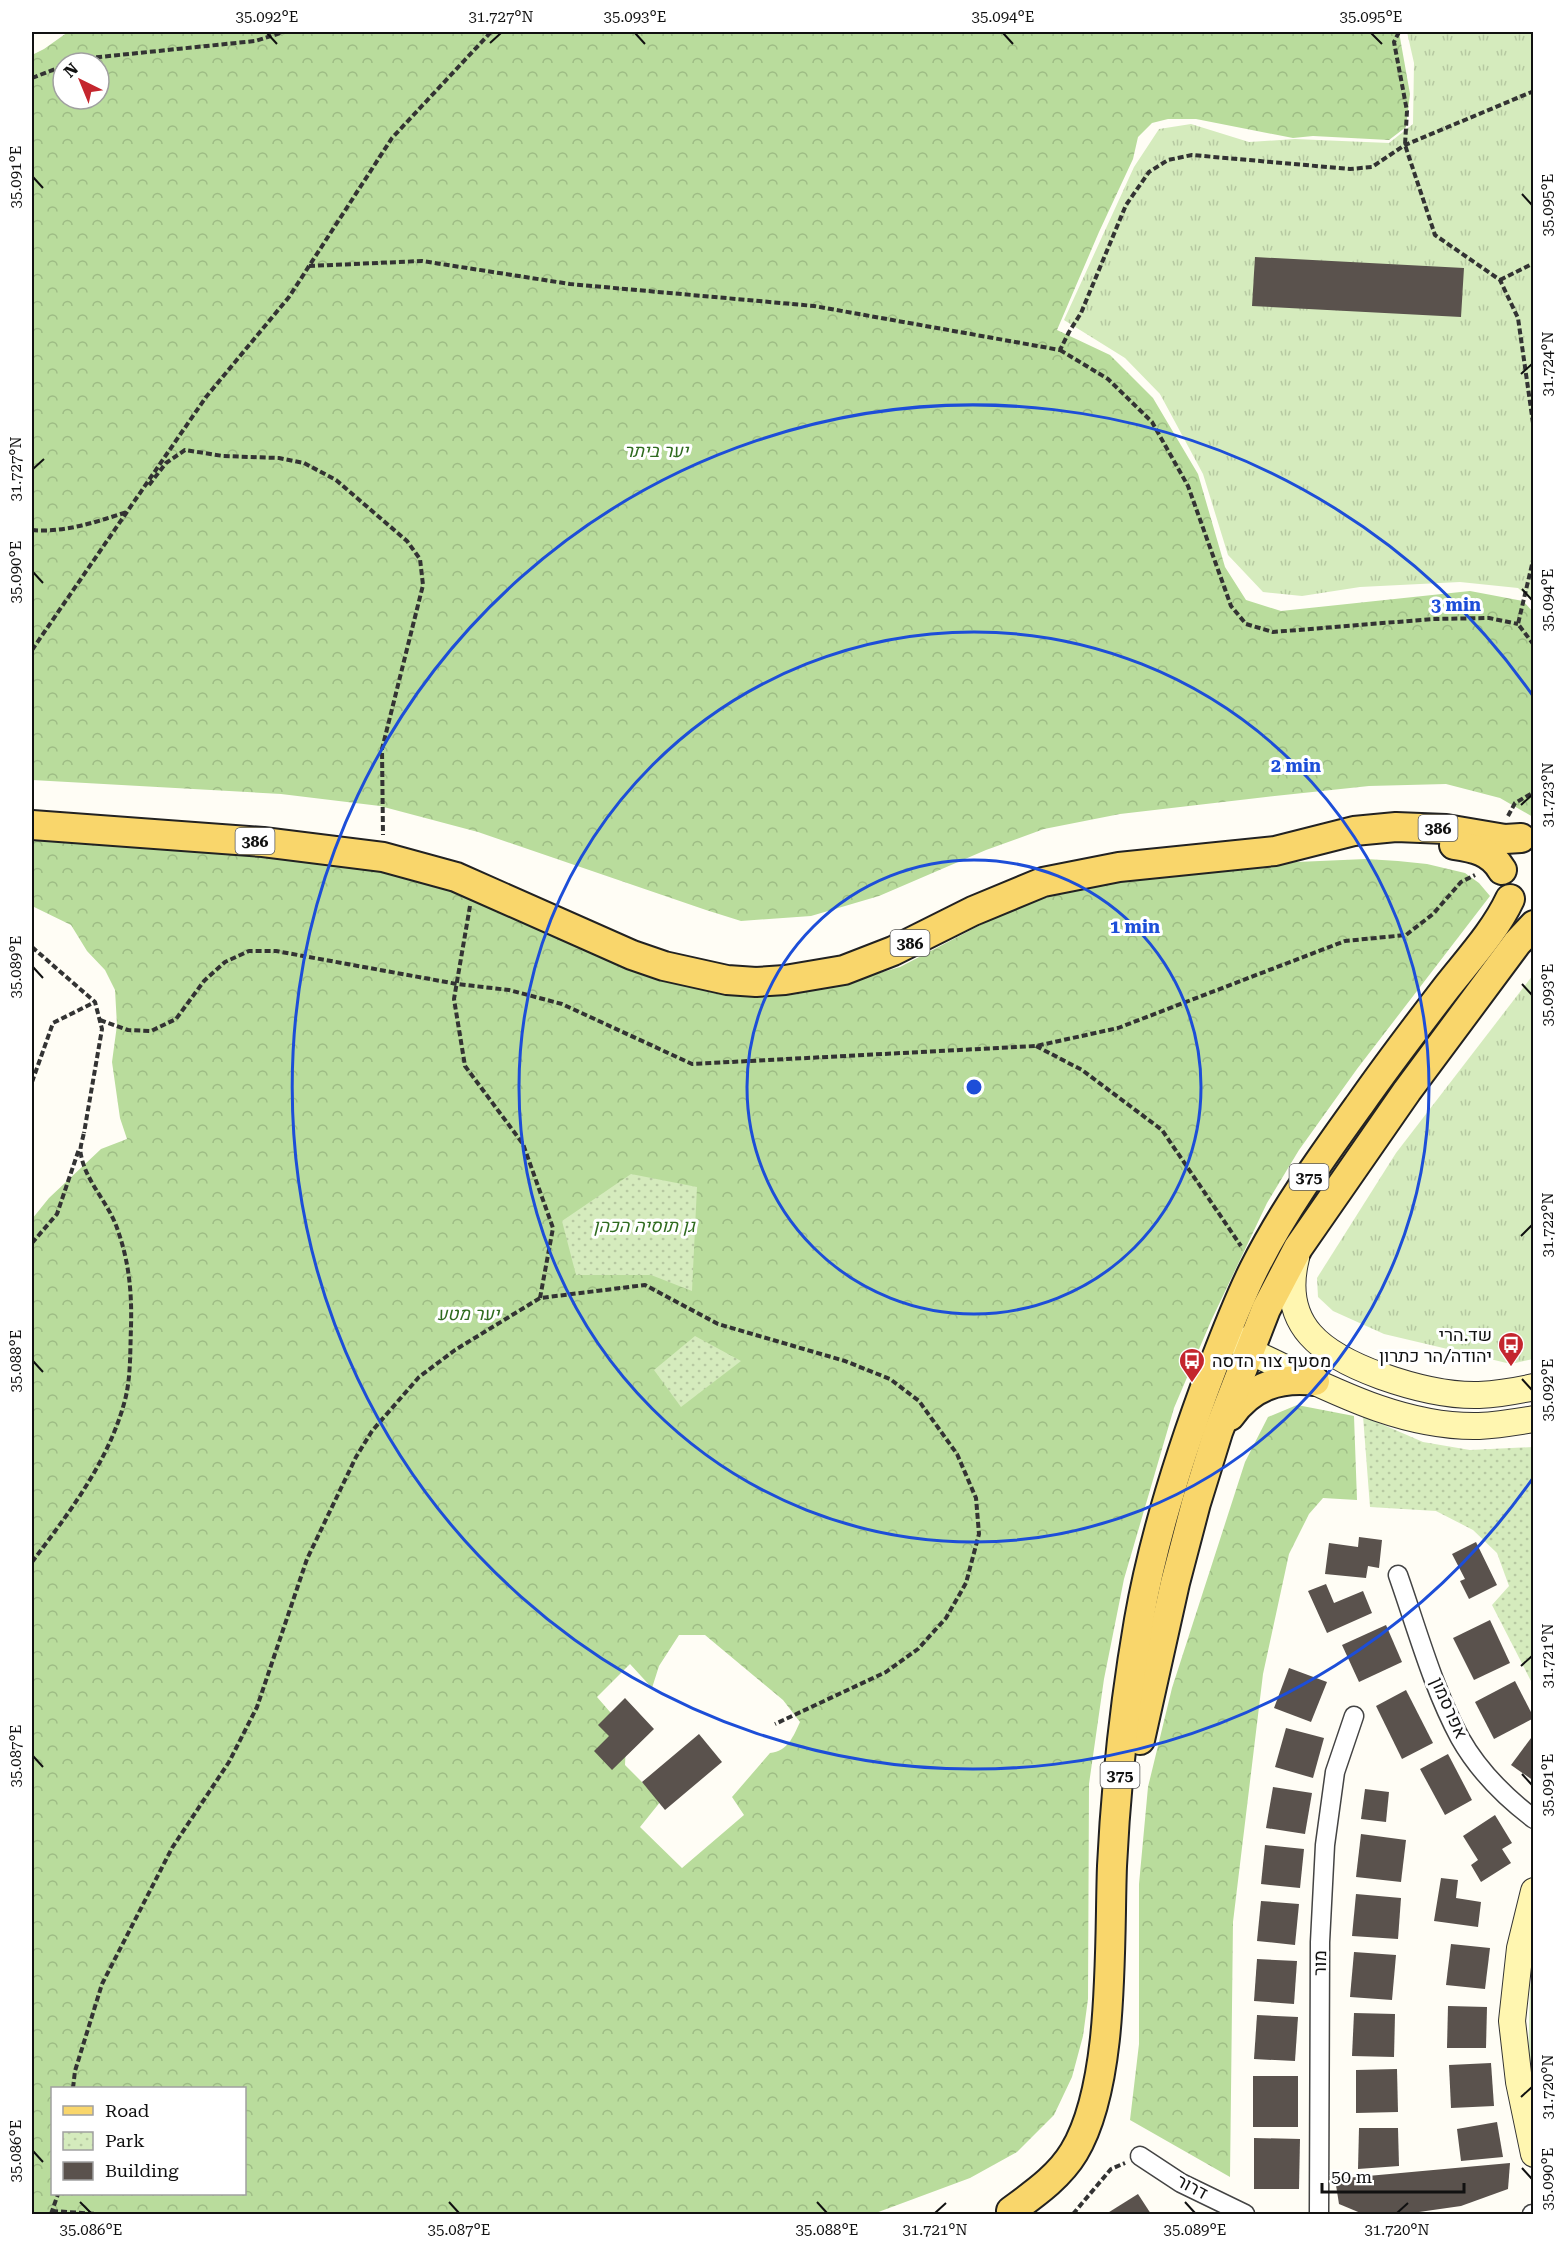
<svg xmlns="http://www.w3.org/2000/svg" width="1565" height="2246" font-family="'Roboto Serif',Heebo,serif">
<defs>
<pattern id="grass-tufts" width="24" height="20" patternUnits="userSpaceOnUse" patternTransform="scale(1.5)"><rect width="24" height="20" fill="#d5ebbd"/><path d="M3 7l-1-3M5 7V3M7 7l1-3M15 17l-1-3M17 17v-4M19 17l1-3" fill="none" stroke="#b6c8a1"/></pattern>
<pattern id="forest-crowns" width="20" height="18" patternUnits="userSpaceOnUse" patternTransform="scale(1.5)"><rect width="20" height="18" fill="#b9dc9c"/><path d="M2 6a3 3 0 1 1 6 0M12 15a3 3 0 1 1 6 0" fill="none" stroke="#9ebc85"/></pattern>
<pattern id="park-dots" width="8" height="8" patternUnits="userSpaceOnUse" patternTransform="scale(1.5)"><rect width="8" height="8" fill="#d5ebbd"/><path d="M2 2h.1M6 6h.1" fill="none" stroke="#b6c8a1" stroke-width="1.8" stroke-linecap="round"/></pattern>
</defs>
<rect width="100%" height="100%" fill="#fffdf5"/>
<g fill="url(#grass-tufts)">
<path d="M 1407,32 L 1533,32 L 1533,601 L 1518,588 L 1460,582 L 1360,587 L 1302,596 L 1263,592 L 1228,555 L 1203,474 L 1160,394 L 1125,358 L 1064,320 L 1134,167 L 1159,129 L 1191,124 L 1249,142 L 1295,139 L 1389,143 L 1413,124 L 1414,63 Z"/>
<path d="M 1533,975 L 1533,1359 L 1511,1364 L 1384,1334 L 1333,1311 L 1318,1297 L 1317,1278 L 1396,1153 Z"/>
</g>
<g fill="url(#forest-crowns)" fill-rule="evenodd">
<path d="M 68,32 L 1399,32 L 1410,94 L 1406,127 L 1389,140 L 1313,136 L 1293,138 L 1196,119 L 1168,119 L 1152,123 L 1138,137 L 1133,159 L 1099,232 L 1057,330 L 1110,355 L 1153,398 L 1198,474 L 1225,567 L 1246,600 L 1281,611 L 1470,591 L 1523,601 L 1534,613 L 1533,817 L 1500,798 L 1446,784 L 1369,786 L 1266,797 L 1120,814 L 1044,829 L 986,850 L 879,896 L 811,916 L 741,921 L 706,910 L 478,832 L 380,806 L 281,794 L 32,780 L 32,55 L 44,49 ZM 63,63 L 99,63 L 99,99 L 63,99 Z"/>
<path d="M 32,837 L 282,851 L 404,870 L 594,952 L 830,987 L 900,967 L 1013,908 L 1064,892 L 1119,880 L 1274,863 L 1366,859 L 1398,861 L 1427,864 L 1465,873 L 1479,883 L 1490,896 L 1357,1069 L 1299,1150 L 1267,1203 L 1211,1321 L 1174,1408 L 1124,1579 L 1104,1679 L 1089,1784 L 1088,1999 L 1083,2036 L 1072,2077 L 1054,2115 L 1017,2152 L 970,2178 L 873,2214 L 32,2214 L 32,1219 L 49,1198 L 101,1149 L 127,1139 L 120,1118 L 112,1062 L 117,1025 L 115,990 L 105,970 L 87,951 L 71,925 L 32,906 ZM 679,1635 L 705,1635 L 783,1700 L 800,1722 C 793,1737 788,1751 770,1753 L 732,1797 L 744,1815 L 682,1868 L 640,1827 L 669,1791 L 651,1791 L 625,1765 L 626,1742 L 630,1735 L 597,1697 L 630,1664 L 652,1688 L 659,1666 ZM 52,2088 L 244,2088 L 244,2194 L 52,2194 Z"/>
<path d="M 1297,1405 L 1354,1416 L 1357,1500 L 1323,1498 L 1309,1514 L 1289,1554 L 1263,1674 L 1233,1922 L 1230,2177 L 1130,2120 L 1139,2044 L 1139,1884 L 1148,1787 L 1172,1688 L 1245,1462 L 1268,1417 Z"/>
</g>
<g fill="url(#park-dots)">
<path d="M 631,1174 L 697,1187 L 692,1291 L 651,1275 L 576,1275 L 562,1221 Z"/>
<path d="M 695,1336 L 741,1361 L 681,1407 L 654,1370 Z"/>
<path d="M 1363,1416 L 1423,1442 L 1470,1450 L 1533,1447 L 1533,1685 L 1492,1605 L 1509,1586 L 1497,1553 L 1473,1530 L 1436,1511 L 1370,1507 Z"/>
<path d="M 1533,1969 L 1533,2066 L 1528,2066 L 1530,1987 Z"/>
</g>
<g fill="#5a524d">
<path d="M 1255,257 L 1464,268 L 1461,317 L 1252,306 Z"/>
<path d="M 1359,1537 L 1382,1540 L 1379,1568 L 1368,1566 L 1366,1578 L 1325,1574 L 1329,1543 L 1358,1547 Z"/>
<path d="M 1476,1542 L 1497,1585 L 1469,1599 L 1460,1581 L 1465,1579 L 1452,1554 Z"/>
<path d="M 1326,1584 L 1334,1603 L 1363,1591 L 1372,1613 L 1327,1633 L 1308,1591 Z"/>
<path d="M 1490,1620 L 1510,1663 L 1474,1680 L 1453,1638 Z"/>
<path d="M 1386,1625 L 1402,1662 L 1359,1682 L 1342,1645 Z"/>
<path d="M 1289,1668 L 1327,1682 L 1311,1722 L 1274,1708 Z"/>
<path d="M 1515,1681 L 1534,1718 L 1494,1739 L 1475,1702 Z"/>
<path d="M 1406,1690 L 1433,1743 L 1402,1759 L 1376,1706 Z"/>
<path d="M 625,1698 L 654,1729 L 612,1770 L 594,1751 L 609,1736 L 598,1725 Z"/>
<path d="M 1286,1728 L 1324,1738 L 1313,1778 L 1275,1767 Z"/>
<path d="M 699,1734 L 722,1762 L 665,1810 L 642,1782 Z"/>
<path d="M 1534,1734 L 1534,1781 L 1511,1765 Z"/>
<path d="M 1448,1754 L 1472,1800 L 1445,1815 L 1420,1769 Z"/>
<path d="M 1273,1787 L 1312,1793 L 1305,1834 L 1266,1828 Z"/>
<path d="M 1365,1789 L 1389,1792 L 1386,1822 L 1361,1819 Z"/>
<path d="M 1495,1815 L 1512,1843 L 1502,1849 L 1511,1863 L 1481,1882 L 1471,1865 L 1478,1860 L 1463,1836 Z"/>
<path d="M 1361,1834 L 1406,1840 L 1401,1882 L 1356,1877 Z"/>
<path d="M 1265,1845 L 1304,1849 L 1300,1888 L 1261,1884 Z"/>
<path d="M 1441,1878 L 1458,1880 L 1456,1898 L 1481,1902 L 1478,1927 L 1434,1921 Z"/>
<path d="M 1356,1894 L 1401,1898 L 1398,1939 L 1352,1936 Z"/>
<path d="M 1261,1901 L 1299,1904 L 1295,1945 L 1257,1941 Z"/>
<path d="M 1451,1944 L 1490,1948 L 1485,1989 L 1446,1985 Z"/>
<path d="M 1354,1952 L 1396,1955 L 1392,2000 L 1350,1997 Z"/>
<path d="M 1257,1959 L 1297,1961 L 1294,2004 L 1254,2001 Z"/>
<path d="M 1448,2006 L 1487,2007 L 1486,2048 L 1447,2048 Z"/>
<path d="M 1354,2013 L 1395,2014 L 1394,2057 L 1352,2056 Z"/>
<path d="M 1257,2015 L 1298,2017 L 1295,2061 L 1254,2059 Z"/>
<path d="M 1491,2063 L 1494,2106 L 1451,2108 L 1449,2065 Z"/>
<path d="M 1397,2069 L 1398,2112 L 1356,2113 L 1356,2070 Z"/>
<rect x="1253" y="2076" width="45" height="51"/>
<path d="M 1497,2122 L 1503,2157 L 1461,2161 L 1457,2129 Z"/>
<path d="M 1359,2128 L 1398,2128 L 1399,2166 L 1358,2169 Z"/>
<path d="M 1254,2138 L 1300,2139 L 1299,2189 L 1254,2189 Z"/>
<path d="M 1510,2163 L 1508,2189 L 1461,2206 L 1405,2214 L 1363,2214 L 1339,2204 L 1335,2179 Z"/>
<path d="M 1138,2194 L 1151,2214 L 1106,2214 Z"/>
</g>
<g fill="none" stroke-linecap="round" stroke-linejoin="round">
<defs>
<g id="street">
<path d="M 1398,1575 C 1417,1629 1433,1688 1460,1738 C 1478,1770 1505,1797 1534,1819"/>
<path d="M 1140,2156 L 1181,2183 L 1245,2214"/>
<path d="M 1319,2214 L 1320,1942 L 1325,1845 L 1335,1772 L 1354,1716"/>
<path d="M 1532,2214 L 1534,2214"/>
</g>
<g id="secondary">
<path d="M 1296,1258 C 1279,1326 1323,1355 1381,1376 C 1412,1387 1445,1396 1479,1395 C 1497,1394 1516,1391 1534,1387"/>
<path d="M 1236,1338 L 1249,1351 C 1321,1384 1397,1428 1479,1426 C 1497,1425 1516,1422 1534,1419"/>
<path d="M 1534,1891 L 1520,1948 L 1512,2021 L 1519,2082 L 1534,2154"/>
</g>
<g id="primary">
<path d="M 32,825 L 263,842 L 383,857 L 456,877 L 632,955 L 664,966 L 727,980 L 756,982 L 785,980 L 844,970 L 893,951 L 973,911 L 1043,882 L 1119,867 L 1275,851 L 1354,831 L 1396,827 L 1446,829 L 1505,839 L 1521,838"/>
<path d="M 1454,845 C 1474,848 1491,851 1502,870"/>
<path d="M 1230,1416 C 1251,1386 1279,1377 1315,1381"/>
<path d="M 1140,1740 L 1175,1583 L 1196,1503 L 1218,1432 L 1266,1309 L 1298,1248 L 1407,1091 L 1517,943 L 1534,925"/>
<path d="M 1011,2211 C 1034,2194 1059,2177 1074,2152 C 1115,2084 1109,1946 1112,1866 C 1116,1784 1125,1701 1139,1620 C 1154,1534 1181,1451 1212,1369 C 1225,1335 1238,1301 1254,1269 C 1283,1211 1322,1157 1360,1104 C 1388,1064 1417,1026 1447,987 C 1469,959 1495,931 1510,899"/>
</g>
</defs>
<use href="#street" stroke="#444" stroke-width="21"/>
<use href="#secondary" stroke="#333" stroke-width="28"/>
<use href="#primary" stroke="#222" stroke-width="32"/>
<g stroke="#333" stroke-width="4" stroke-dasharray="6 3" stroke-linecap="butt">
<path d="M 1399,32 L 1394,42 L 1407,111 L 1405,145 L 1435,235 L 1500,280 L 1518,318 L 1534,430"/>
<path d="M 70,63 L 80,59 L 255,41 L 284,32"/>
<path d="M 32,78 L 63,66"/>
<path d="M 309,266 L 422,261 L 570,284 L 814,306 L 1060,350 L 1069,332 L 1081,313 L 1126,205 L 1149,172 L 1168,160 L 1192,155 L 1350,169 L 1372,167 L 1405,145 L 1534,91"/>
<path d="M 1500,280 L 1534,263"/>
<path d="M 1060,350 L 1108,379 L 1152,422 L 1188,486 L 1231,606 L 1246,624 L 1273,632 L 1433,619 L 1489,618 L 1518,624"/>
<path d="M 149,485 L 166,463 L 185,450 L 223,456 L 279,458 L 304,463 L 336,480 L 407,541 L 420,559 L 423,585 L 382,749 L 383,835"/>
<path d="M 32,530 C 64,533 96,522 127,512"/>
<path d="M 1534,556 L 1518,624 L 1534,645"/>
<path d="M 32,650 L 206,397 L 289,297 L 392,138 L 491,32"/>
<path d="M 1508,816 L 1515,803 L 1534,792"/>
<path d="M 470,906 L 454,999 L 465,1066 L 523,1144 L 553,1228 L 540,1298"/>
<path d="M 32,947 L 95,1002 L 102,1029 L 84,1133"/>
<path d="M 100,1020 L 128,1030 L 151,1031 L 176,1019 L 204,981 L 225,962 L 249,951 L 276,951 L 457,984 L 509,990 L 562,1004 L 692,1064 L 1036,1046 L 1118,1028 L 1345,941 L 1406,935 L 1433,914 L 1461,882 L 1475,875"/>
<path d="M 1036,1046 L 1082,1070 L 1162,1130 L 1241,1246"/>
<path d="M 32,1082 L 53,1023 L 95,1002"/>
<path d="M 32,1243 L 57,1214 L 79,1149"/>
<path d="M 32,1562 C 69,1513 109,1461 125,1400 C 131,1377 130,1351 131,1327 C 132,1292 129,1261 117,1228 C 108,1202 86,1182 81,1155 C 79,1148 83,1139 84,1132"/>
<path d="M 73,2088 L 75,2071 L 102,1984 L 172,1848 L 229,1762 L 257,1707 L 307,1559 L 356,1457 L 372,1431 L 419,1377 L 455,1350 L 540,1298 L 645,1285 L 718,1324 L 845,1361 L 890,1379 L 919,1401 L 957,1454 L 976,1498 L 979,1534 L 966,1583 L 946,1618 L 918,1649 L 886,1672 L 775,1724"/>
<path d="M 52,2211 L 97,2214"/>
<path d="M 51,2214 L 58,2194"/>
<path d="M 1073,2214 L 1111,2169 L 1125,2163"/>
</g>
<use href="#street" stroke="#fff" stroke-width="18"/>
<use href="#secondary" stroke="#fff6b0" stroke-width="26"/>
<use href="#primary" stroke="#f9d66b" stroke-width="28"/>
</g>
<path fill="none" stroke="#111" stroke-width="2" d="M 267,33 L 277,44M 635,33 L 645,44M 1003,33 L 1013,44M 1371,33 L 1382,44M 490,43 L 501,33M 33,177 L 43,188M 1522,194 L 1532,205M 1521,374 L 1532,364M 33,469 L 44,459M 33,572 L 43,583M 1522,589 L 1532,600M 1521,805 L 1532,795M 33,967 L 43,978M 1522,984 L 1532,995M 1521,1236 L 1532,1225M 33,1361 L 43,1372M 1522,1379 L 1532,1390M 1521,1666 L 1532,1656M 33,1756 L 43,1767M 1522,1774 L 1532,1785M 1521,2097 L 1532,2087M 33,2151 L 43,2162M 1522,2168 L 1532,2179M 80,2202 L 91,2213M 449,2202 L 459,2213M 817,2202 L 827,2213M 1185,2202 L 1195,2213M 935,2213 L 946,2203M 1397,2213 L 1408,2203"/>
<g fill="none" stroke="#1d4ed8" stroke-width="3">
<circle cx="974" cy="1087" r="227"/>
<circle cx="974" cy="1087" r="455"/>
<path d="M1533 1478A682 682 0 1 1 1533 696"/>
</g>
<defs>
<symbol id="bus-pin" viewBox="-11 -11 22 30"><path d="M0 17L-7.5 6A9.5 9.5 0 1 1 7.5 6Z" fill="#c4262e" stroke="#fff"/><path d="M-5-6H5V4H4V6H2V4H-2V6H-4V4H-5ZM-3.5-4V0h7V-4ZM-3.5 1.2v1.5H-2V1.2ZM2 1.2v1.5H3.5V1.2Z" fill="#fff"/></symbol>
</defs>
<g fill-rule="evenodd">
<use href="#bus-pin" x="1496" y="1330" width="30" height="40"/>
<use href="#bus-pin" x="1177" y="1346" width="30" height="40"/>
</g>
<g text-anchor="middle" stroke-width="6" stroke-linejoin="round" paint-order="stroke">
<g fill="#fff" stroke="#585858" stroke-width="1.5">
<rect x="1418.5" y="815" width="39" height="26" rx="4.5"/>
<rect x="235.5" y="828" width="39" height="26" rx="4.5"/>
<rect x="890.5" y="930" width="39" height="26" rx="4.5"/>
<rect x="1289.5" y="1164" width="39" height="26" rx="4.5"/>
<rect x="1100.5" y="1762" width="39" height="26" rx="4.5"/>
</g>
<g font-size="16" font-weight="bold" fill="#111">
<text x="1438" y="834">386</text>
<text x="255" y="847">386</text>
<text x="910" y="949">386</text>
<text x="1309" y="1183">375</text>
<text x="1120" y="1781">375</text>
</g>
<g font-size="18" font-style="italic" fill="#2f6b1f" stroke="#fff">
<text x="656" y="457">יער ביתר</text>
<text x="644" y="1232">גן תוסיה הכהן</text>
<text x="468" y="1320">יער מטע</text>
</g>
<g font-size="18" fill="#111" stroke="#fff" text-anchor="end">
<text x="1492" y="1341">שד.הרי<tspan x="1492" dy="21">יהודה/הר כתרון</tspan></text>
<text x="1212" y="1367" text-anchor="start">מסעף צור הדסה</text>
</g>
<g font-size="18" fill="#111" stroke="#fff">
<text transform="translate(1449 1708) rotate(66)" y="6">אפרסמון</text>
<text transform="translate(1320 1963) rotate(-89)" y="6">מור</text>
<text transform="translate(1192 2187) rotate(28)" y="6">דרור</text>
</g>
</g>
<circle cx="974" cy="1087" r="9" fill="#1d4ed8" stroke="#fff" stroke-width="3"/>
<g font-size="18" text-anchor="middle" font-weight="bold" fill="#1d4ed8" stroke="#fff" stroke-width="6" stroke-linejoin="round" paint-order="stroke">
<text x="1456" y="611">3 min</text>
<text x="1296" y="772">2 min</text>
<text x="1135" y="933">1 min</text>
</g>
<rect width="1565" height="2246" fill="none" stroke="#ffffff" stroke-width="66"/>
<rect x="51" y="2087" width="195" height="108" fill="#ffffff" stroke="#a0a0a0" stroke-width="1.5"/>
<rect x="63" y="2106" width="30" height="9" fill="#f9d66b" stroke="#a0a0a0" stroke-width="1.5"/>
<text x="105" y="2117" font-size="18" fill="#111111">Road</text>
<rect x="63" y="2132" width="30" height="18" fill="url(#park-dots)" stroke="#a0a0a0" stroke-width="1.5"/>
<text x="105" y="2147" font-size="18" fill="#111111">Park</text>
<rect x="63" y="2162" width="30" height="18" fill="#5a524d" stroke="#a0a0a0" stroke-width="1.5"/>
<text x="105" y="2177" font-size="18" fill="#111111">Building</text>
<g transform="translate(81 81) rotate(317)"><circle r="28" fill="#ffffff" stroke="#a0a0a0" stroke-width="1.5"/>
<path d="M0-4.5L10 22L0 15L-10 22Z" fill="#c4262e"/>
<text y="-9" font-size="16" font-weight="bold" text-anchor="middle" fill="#111111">N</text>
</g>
<path d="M1322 2183v9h142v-9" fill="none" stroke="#111111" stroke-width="3"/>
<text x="1331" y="2183" font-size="18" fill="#111111" stroke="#ffffff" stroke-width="4.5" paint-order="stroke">50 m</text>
<rect x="33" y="33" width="1499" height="2180" fill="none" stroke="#111" stroke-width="2"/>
<g font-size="15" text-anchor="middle" fill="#111">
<text x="267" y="22">35.092°E</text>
<text x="501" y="22">31.727°N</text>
<text x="635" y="22">35.093°E</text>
<text x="1003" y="22">35.094°E</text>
<text x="1371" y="22">35.095°E</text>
<text transform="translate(16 177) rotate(-90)" y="5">35.091°E</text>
<text transform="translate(1548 205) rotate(-90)" y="5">35.095°E</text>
<text transform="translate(1548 364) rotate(-90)" y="5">31.724°N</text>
<text transform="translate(16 469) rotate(-90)" y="5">31.727°N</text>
<text transform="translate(16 572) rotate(-90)" y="5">35.090°E</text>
<text transform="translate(1548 600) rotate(-90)" y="5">35.094°E</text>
<text transform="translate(1548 795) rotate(-90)" y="5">31.723°N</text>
<text transform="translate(16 967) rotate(-90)" y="5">35.089°E</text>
<text transform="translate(1548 995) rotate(-90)" y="5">35.093°E</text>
<text transform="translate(1548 1225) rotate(-90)" y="5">31.722°N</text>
<text transform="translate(16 1361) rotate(-90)" y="5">35.088°E</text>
<text transform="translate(1548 1390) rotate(-90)" y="5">35.092°E</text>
<text transform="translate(1548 1656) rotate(-90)" y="5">31.721°N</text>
<text transform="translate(16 1756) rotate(-90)" y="5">35.087°E</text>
<text transform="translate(1548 1785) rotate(-90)" y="5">35.091°E</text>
<text transform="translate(1548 2087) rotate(-90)" y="5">31.720°N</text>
<text transform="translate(16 2151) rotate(-90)" y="5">35.086°E</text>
<text transform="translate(1548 2179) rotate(-90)" y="5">35.090°E</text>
<text x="91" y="2235">35.086°E</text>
<text x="459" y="2235">35.087°E</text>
<text x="827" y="2235">35.088°E</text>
<text x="935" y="2235">31.721°N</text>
<text x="1195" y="2235">35.089°E</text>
<text x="1397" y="2235">31.720°N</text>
</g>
</svg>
